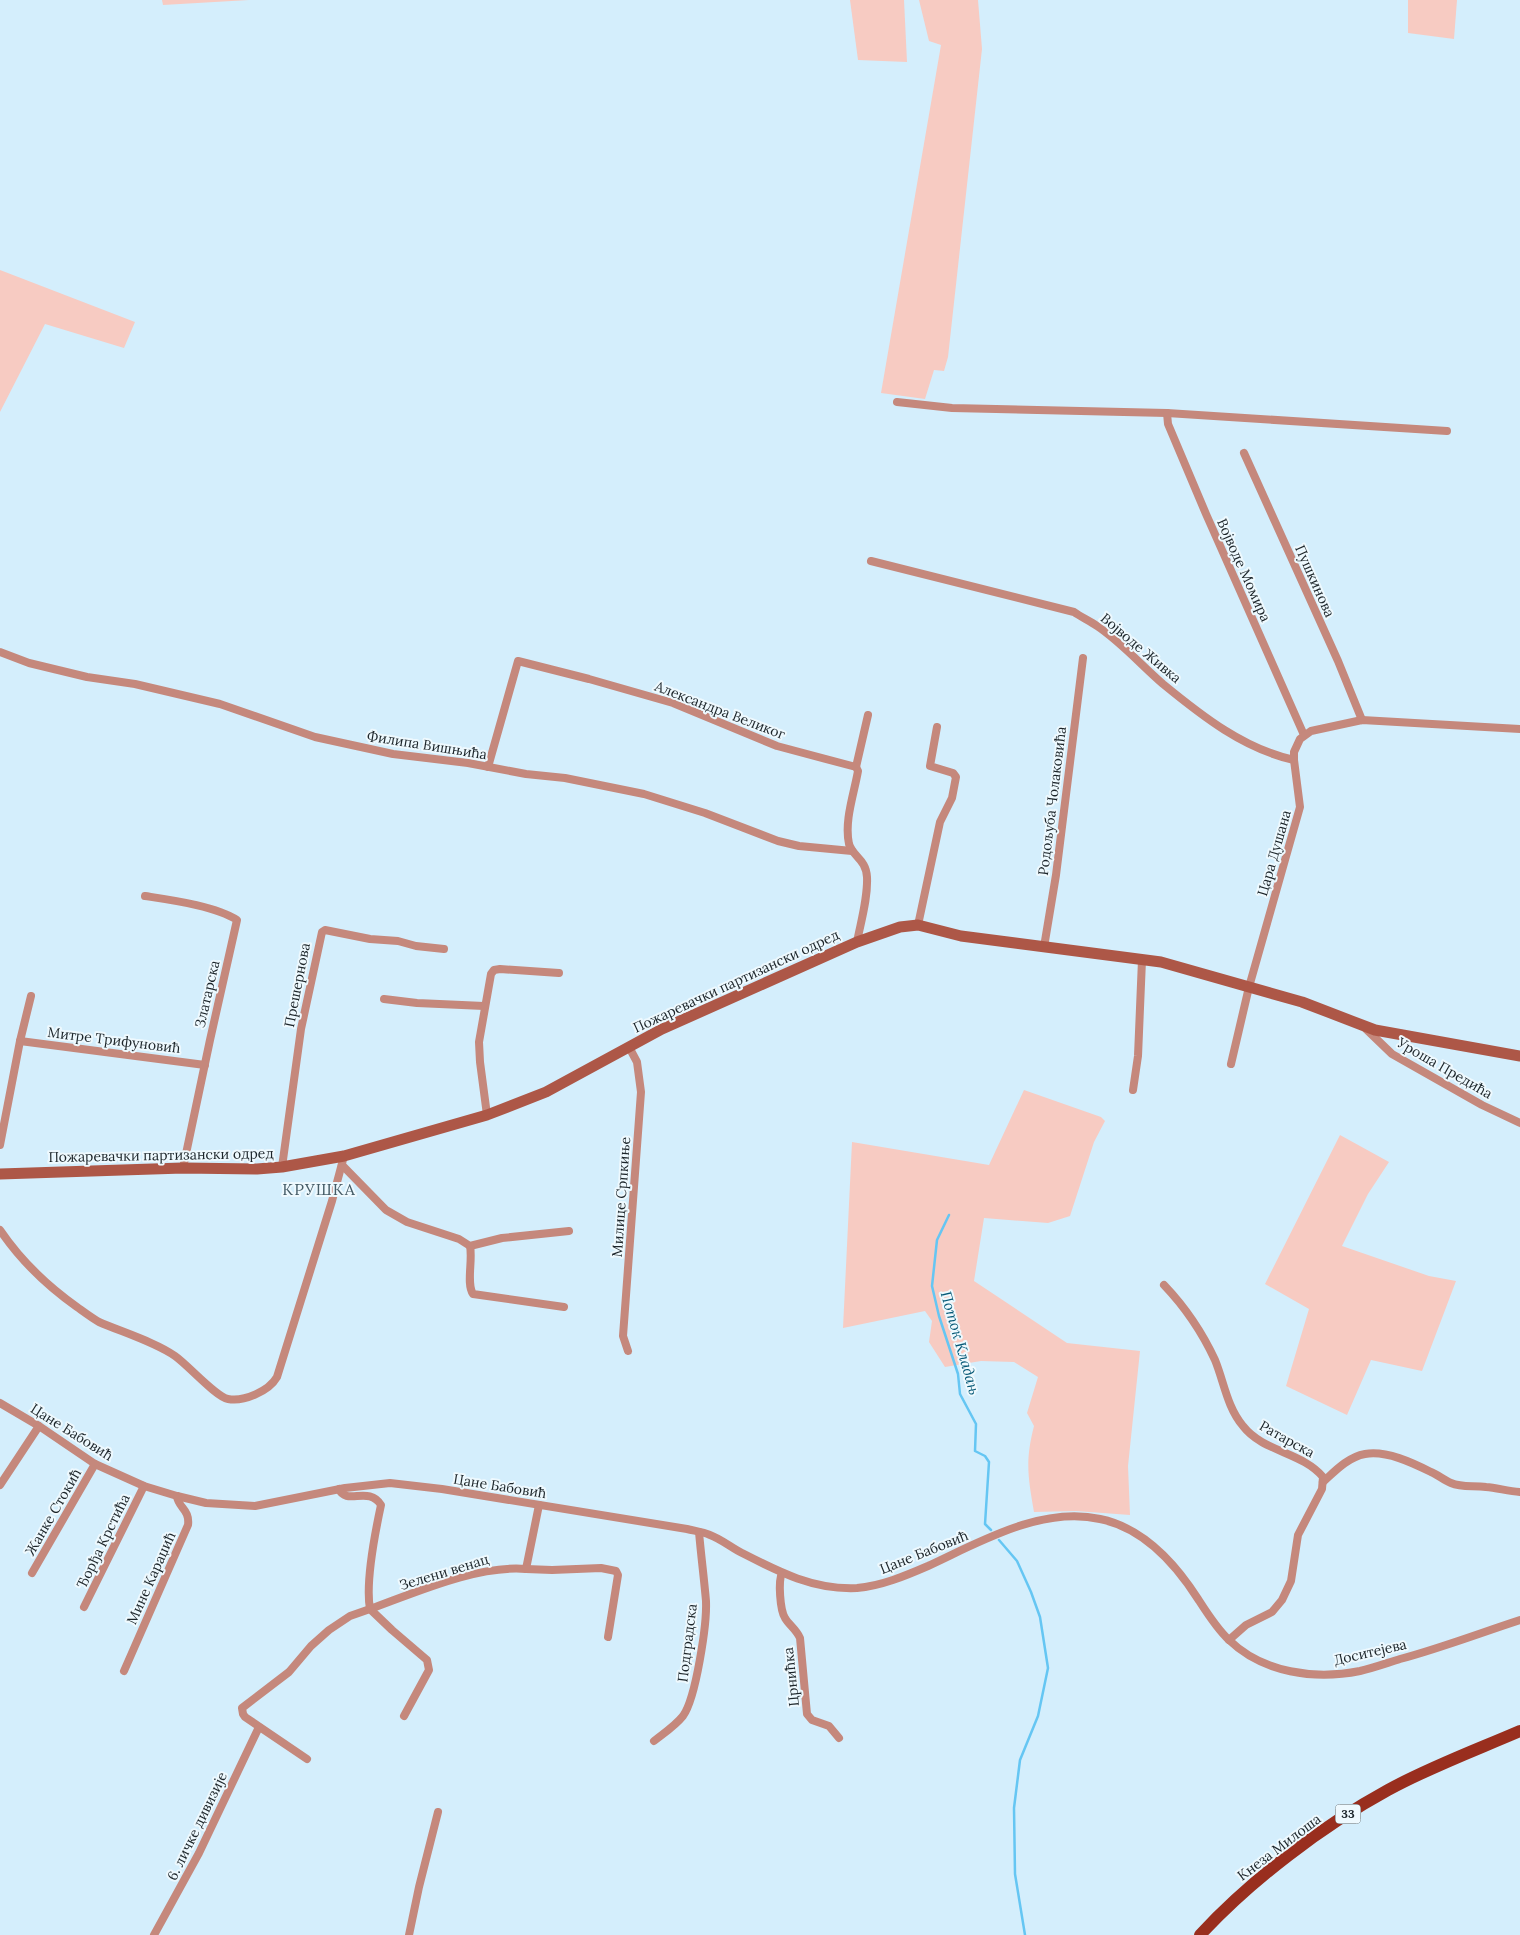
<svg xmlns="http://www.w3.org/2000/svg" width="1520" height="1935" font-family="Lora,serif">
<rect width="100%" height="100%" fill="#d4eefc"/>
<g fill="#f7cbc2">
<path d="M 162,0 L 249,0 L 163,5 Z"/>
<path d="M 850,0 L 904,0 L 907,62 L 858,60 Z"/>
<path d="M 919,0 L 978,0 L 982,49 L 948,357 L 944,371 L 934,370 L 925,399 L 881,393 L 941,45 L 929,41 Z"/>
<path d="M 1408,0 L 1457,0 L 1454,39 L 1408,33 Z"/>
<path d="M 0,270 L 135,322 L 124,348 L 45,324 L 0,412 Z"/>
<path d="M 1024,1090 L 1101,1117 L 1105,1121 L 1094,1142 L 1070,1216 L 1048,1223 L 984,1218 L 974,1281 L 1067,1343 L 1140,1351 L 1128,1466 L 1130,1515 L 1076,1511 L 1034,1512 C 1028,1477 1025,1461 1034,1426 L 1027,1413 L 1038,1377 L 1014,1362 L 981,1361 L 945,1367 L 929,1342 L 932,1321 L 925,1311 L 843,1328 L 852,1142 L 989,1165 Z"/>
<path d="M 1340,1135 L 1389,1162 L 1368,1194 L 1342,1246 L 1429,1276 L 1456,1281 L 1422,1371 L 1371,1360 L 1347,1415 L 1286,1386 L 1309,1309 L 1265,1284 Z"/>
</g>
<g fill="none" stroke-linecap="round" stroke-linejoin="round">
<g stroke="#65c6f3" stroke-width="2.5">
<path d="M 949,1215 L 937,1240 L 932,1286 L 939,1316 L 958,1374 L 960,1394 L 976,1424 L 975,1451 L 985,1456 L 989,1462 L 985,1524 L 991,1530"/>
<path d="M 999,1540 L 1017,1561 L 1031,1592 L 1040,1617 L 1048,1668 L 1038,1716 L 1020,1760 L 1014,1808 L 1015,1874 L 1025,1935"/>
</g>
<g stroke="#c5887c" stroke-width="8">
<path d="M 897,402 L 952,408 L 1167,413 L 1447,431"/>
<path d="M 1167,413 L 1168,424 L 1206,514 L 1304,735"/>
<path d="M 1244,453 L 1338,661 L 1362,720"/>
<path d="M 871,561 L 1074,612 C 1081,617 1090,621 1097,626 C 1121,642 1141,665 1163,684 C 1202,716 1244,749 1294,760"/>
<path d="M 0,652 L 29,663 L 87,677 L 135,684 L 220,704 L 315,737 L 393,754 L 468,763 L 526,774 L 565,778 L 644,794 L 705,813 L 778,841 L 799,846 L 852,851"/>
<path d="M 488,767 L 518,661 L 589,679 L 673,703 L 777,746 L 856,767 L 858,771 C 854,794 844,821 849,844 C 853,857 866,859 867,877 C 868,898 861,921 857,942"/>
<path d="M 856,767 L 868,715"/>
<path d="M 145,896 C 171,900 216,906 237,920 L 210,1040 L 183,1168"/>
<path d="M 918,925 L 940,822 L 952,798 L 956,777 L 953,773 L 930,766 L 937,727"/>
<path d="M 1044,947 L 1056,875 L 1083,658"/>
<path d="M 384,999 L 417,1003 L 484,1006"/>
<path d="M 1366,1029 L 1392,1054 L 1482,1105 L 1520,1123"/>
<path d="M 20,1041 L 205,1065"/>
<path d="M 1231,1064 L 1249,987 L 1300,807 L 1294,760 L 1294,752 L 1300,739 L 1311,731 L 1362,720 L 1520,729"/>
<path d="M 1133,1090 L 1138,1056 L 1142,960"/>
<path d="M 487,1115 L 480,1062 L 479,1042 L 491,974 L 494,970 L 500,969 L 559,973"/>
<path d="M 0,1145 L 20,1041 L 31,996"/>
<path d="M 342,1165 L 386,1210 L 407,1222 L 459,1239 L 470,1246 L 502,1238 L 569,1231"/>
<path d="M 282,1167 L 301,1029 L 322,932 L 325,930 L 370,939 L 398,941 L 416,946 L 444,949"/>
<path d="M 0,1230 C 21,1261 46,1285 77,1307 C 84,1312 92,1318 99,1322 C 122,1332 155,1342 175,1356 C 188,1365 216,1397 228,1399 C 244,1402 269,1391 277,1377 L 332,1201 L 344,1156"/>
<path d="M 470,1246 C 473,1260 466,1284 473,1294 L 564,1307"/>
<path d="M 1164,1285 C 1185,1307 1202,1332 1215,1360 C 1224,1382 1227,1407 1243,1426 C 1263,1452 1302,1452 1323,1477 L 1322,1489 L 1298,1535 L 1291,1581 L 1282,1600 L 1272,1612 L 1246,1625 L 1229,1640"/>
<path d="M 628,1351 L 623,1336 L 641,1092 L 637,1062 L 629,1047"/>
<path d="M 0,1403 L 39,1426 L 95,1464 L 144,1486 L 177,1496 L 206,1503 L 255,1506 L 345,1488 L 390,1483 L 442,1489 L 687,1529 C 695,1531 703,1532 710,1535 C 721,1539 732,1548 742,1553 C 779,1572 814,1590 857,1588 C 881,1586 905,1576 928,1566 C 980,1542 1041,1506 1100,1519 C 1144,1528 1175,1563 1198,1599 C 1207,1613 1217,1629 1229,1640 C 1263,1673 1315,1680 1360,1671 C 1373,1668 1387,1663 1400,1659 C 1441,1648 1480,1633 1520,1620"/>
<path d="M 1323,1482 C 1335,1471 1348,1457 1365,1454 C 1386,1450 1413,1463 1431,1472 C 1438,1475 1444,1480 1451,1483 C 1462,1488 1474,1485 1486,1487 C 1497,1488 1508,1491 1520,1492"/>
<path d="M 0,1485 L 39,1426"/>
<path d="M 339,1489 C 346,1506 369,1485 381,1505 C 375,1533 365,1582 370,1609 C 417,1592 477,1565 526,1569 L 539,1505"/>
<path d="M 526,1569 L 552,1570 L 601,1568 L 616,1571 L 618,1575 L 608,1637"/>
<path d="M 32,1573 L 95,1464"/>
<path d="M 782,1573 C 778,1581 780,1610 785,1618 C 789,1625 796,1629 800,1638 L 807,1714 L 812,1720 L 829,1726 L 839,1738"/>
<path d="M 84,1607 L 144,1486"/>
<path d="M 124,1671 L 188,1525 C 190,1509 178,1508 177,1496"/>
<path d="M 654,1741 C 664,1733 675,1726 683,1716 C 696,1698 707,1624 706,1601 C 704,1578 701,1555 699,1532"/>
<path d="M 307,1759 L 245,1717 L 243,1714 L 242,1708 L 289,1672 L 311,1646 L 329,1630 L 350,1616 L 370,1609 L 392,1630 L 427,1660 L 429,1670 L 404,1716"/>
<path d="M 154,1935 L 199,1853 L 259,1727"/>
<path d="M 409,1935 L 419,1887 L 438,1812"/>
</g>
<path stroke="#ad5747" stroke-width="11" d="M 0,1174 L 183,1168 L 257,1169 L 282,1167 L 344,1156 L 487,1115 L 546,1092 L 662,1029 L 857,942 L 900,927 L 918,925 L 961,936 L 1161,962 L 1302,1002 L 1375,1030 L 1520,1056"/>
<path stroke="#992e1e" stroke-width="12" d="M 1200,1935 C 1251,1880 1322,1826 1388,1790 C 1430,1767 1476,1750 1520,1731"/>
</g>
<g text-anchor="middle" stroke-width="4" stroke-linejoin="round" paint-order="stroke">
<rect fill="#eef9fe" stroke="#5b656a" stroke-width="1" x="1335.5" y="1804.5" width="25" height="19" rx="4"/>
<g font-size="12" font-weight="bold" fill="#1c252a">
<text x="1348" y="1818">33</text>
</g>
<g font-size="14" fill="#1c252a" stroke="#eef9fe">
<text transform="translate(1244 570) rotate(66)" y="5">Војводе Момира</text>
<text transform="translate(1315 581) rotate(66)" y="5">Пушкинова</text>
<text transform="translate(1141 648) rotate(40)" y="5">Војводе Живка</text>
<text transform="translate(720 710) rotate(21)" y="5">Александра Великог</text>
<text transform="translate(427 745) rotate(9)" y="5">Филипа Вишњића</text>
<text transform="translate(1052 801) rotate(-83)" y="5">Родољуба Чолаковића</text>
<text transform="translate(1274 853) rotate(-74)" y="5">Цара Душана</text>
<text transform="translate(736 981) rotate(-25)" y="5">Пожаревачки партизански одред</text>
<text transform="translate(297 985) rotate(-79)" y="5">Прешернова</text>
<text transform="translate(207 994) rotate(-77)" y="5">Златарска</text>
<text transform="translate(114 1040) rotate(7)" y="5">Митре Трифуновић</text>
<text transform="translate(1445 1068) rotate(30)" y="5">Уроша Предића</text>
<text transform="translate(161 1155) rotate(-1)" y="5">Пожаревачки партизански одред</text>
<text transform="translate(621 1197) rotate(-86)" y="5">Милице Српкиње</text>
<text transform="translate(72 1432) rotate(32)" y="5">Цане Бабовић</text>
<text transform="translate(1287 1439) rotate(29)" y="5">Ратарска</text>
<text transform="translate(500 1486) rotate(9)" y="5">Цане Бабовић</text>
<text transform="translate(53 1512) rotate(-60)" y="5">Жанке Стокић</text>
<text transform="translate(103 1541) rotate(-64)" y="5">Ђорђа Крстића</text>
<text transform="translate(924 1552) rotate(-22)" y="5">Цане Бабовић</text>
<text transform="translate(444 1572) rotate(-17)" y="5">Зелени венац</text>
<text transform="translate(151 1578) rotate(-66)" y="5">Мине Караџић</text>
<text transform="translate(687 1643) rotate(-83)" y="5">Подградска</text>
<text transform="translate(1370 1652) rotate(-13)" y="5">Доситејева</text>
<text transform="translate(791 1677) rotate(-96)" y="5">Црнићка</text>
<text transform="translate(197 1826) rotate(-64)" y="5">6. личке дивизије</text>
<text transform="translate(1279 1847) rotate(-37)" y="5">Кнеза Милоша</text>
</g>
<g font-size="15" font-style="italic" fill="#055876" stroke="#eef9fe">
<text transform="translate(960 1343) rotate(74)" y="5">Поток Кладањ</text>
</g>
<g font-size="16" letter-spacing="1" fill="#455c67" stroke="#eef9fe">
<text x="319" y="1195">КРУШКА</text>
</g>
</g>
</svg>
